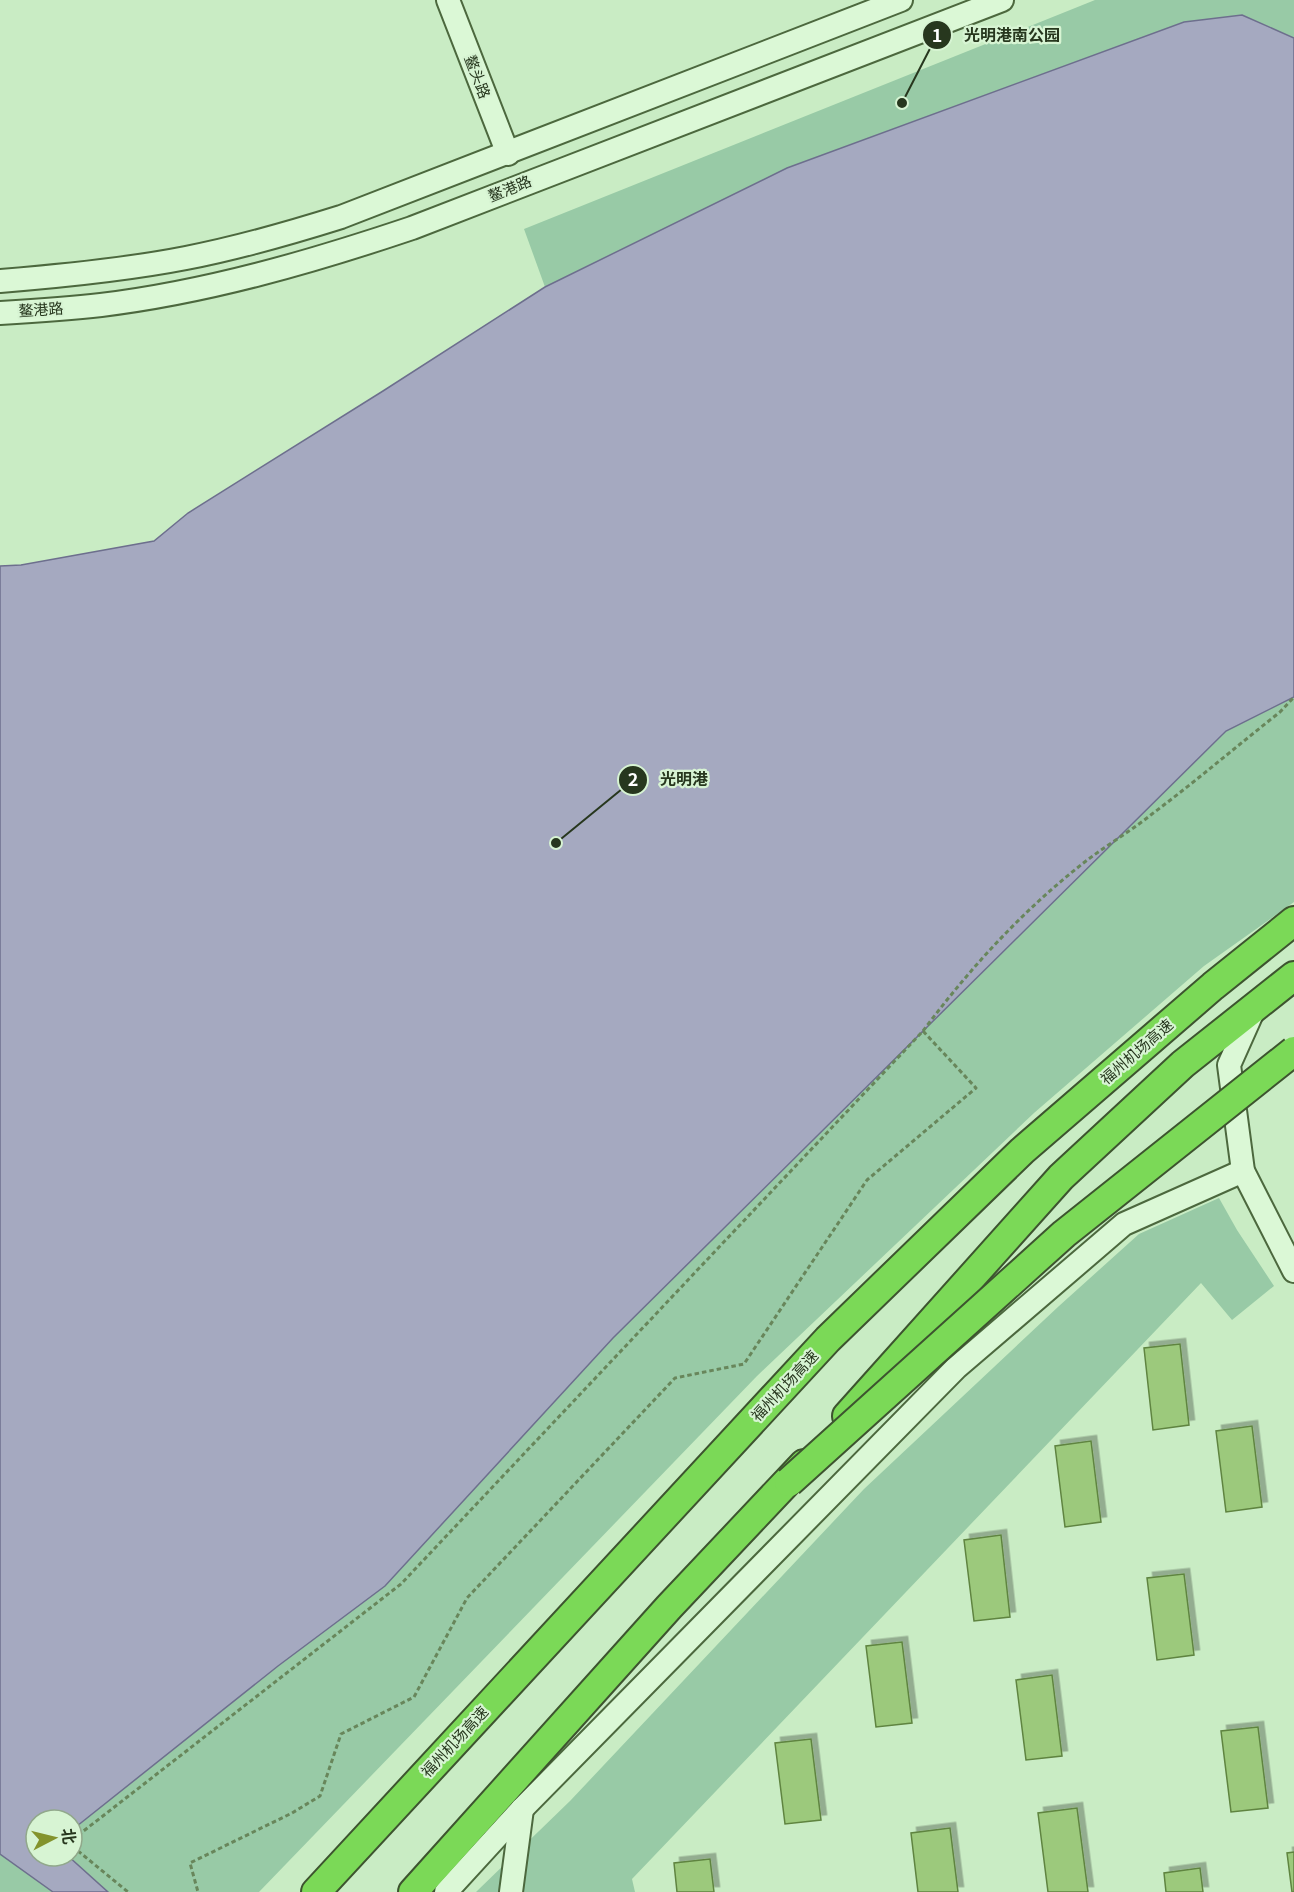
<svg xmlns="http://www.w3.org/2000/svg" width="1294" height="1892" font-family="Georgia,'Noto Sans SC',serif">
<defs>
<filter id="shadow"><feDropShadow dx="5.5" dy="-5.5" stdDeviation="0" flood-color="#0004"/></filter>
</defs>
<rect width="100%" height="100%" fill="#c9ecc4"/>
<g fill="#98caa6">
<path d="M 1095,0 L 1294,0 L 1294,38 L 1242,15 L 1184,22 L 787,168 L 545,287 L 524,229 Z"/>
<path d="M 1294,697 L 1294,902 L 1204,966 L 1034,1113 L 757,1376 L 259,1892 L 108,1892 L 68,1856 L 72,1856 L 72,1830 L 278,1666 L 385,1586 L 613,1338 L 1226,731 Z"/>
<path d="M 1219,1198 L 1237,1230 L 1274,1286 L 1232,1320 L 1201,1283 L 632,1879 L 635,1892 L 476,1892 L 570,1801 L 864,1489 L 1059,1306 L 1139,1234 Z"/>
<path d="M 0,1854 L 53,1892 L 0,1892 Z"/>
</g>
<path fill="#a5a9c0" stroke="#6d6f8d" stroke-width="1.5" d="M 1242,15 L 1294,38 L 1294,697 L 1226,731 L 613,1338 L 385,1586 L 278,1666 L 72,1830 L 72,1820 L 36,1820 L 36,1856 L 68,1856 L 108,1892 L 53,1892 L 0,1854 L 0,566 L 21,565 L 154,541 L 188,513 L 383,391 L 545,287 L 787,168 L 1184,22 Z"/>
<g fill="#9cc97b" stroke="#5f8441" stroke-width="1.5" filter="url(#shadow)">
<path d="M 1180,1344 L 1189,1425 L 1153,1430 L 1144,1348 Z"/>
<path d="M 1252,1426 L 1262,1507 L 1226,1512 L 1216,1431 Z"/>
<path d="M 1091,1441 L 1101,1522 L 1065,1527 L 1055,1446 Z"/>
<path d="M 1001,1535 L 1010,1617 L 974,1621 L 964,1540 Z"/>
<path d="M 1184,1574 L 1194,1655 L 1157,1660 L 1147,1578 Z"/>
<path d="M 902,1642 L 912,1723 L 876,1727 L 866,1646 Z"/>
<path d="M 1052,1675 L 1062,1756 L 1026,1760 L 1016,1680 Z"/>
<path d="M 1258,1727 L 1268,1808 L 1231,1812 L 1221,1731 Z"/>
<path d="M 811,1739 L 821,1820 L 785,1824 L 775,1743 Z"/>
<path d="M 1077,1808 L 1088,1892 L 1048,1892 L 1038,1813 Z"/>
<path d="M 950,1828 L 958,1892 L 918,1892 L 911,1833 Z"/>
<path d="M 1294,1852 L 1294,1892 L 1292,1892 L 1287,1853 Z"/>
<path d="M 710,1859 L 714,1892 L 677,1892 L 674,1863 Z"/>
<path d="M 1200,1868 L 1203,1892 L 1166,1892 L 1164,1873 Z"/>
</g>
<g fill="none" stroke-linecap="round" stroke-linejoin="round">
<defs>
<g id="secondary">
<path d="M 448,0 L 508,154"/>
<path d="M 0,281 C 62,276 125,270 186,258 C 238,248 290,233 341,217 L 901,0"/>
<path d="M 0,313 C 34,311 67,309 101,305 C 207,292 311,262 412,228 L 1002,0"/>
<path d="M 1254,1009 L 1229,1065 L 1243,1171 L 1294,1271"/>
<path d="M 446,1892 L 522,1809 L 956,1368 L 1124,1224 L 1243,1171"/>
<path d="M 511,1892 L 522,1809"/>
</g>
<g id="highway">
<path d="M 847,1416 L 1061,1177 L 1183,1064 L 1294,976"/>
<path d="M 316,1892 L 828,1339 L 1022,1151 L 1213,986 L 1294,921"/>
<path d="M 413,1892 L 669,1607 L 804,1464"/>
</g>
</defs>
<use href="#secondary" stroke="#4c683e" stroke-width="26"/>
<use href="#highway" stroke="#3d542f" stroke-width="32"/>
<g stroke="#68865b" stroke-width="3" stroke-dasharray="4.5 3" stroke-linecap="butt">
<path d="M 923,1031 C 970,968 1023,910 1086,861 C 1107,845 1131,831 1152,814 C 1196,781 1237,746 1280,712 L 1294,697"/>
<path d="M 72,1840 L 401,1584 L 923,1031 L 976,1088 L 867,1180 L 744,1364 L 675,1378 L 467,1598 L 414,1697 L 341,1734 L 320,1796 L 292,1813 L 190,1863 L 198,1892"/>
<path d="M 72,1846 L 128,1892"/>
</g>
<use href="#secondary" stroke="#dbf8d6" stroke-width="22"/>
<use href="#highway" stroke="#7bd957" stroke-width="28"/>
<defs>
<path id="highway-bridge" d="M 789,1482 L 1064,1234 L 1294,1051"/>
</defs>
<use href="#highway-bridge" stroke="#3d542f" stroke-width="32" stroke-linecap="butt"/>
<use href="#highway-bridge" stroke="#7bd957" stroke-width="28"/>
</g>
<g text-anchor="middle" stroke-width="4.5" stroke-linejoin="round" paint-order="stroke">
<g font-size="15" fill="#27371e" stroke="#d7f4d3">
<text transform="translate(477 77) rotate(69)" y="5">鳌头路</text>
<text transform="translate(510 189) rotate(-22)" y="5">鳌港路</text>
<text transform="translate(41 310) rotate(-4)" y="5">鳌港路</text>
<text transform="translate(1137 1052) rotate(-41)" y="5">福州机场高速</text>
<text transform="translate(785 1386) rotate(-47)" y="5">福州机场高速</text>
<text transform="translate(455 1742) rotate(-47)" y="5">福州机场高速</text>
</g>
</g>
<path fill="none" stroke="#27371e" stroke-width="2" d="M902 103L937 35M556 843L633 780"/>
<g fill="#27371e" stroke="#d7f4d3" stroke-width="2">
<circle cx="902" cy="103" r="6"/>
<circle cx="556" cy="843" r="6"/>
<circle cx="937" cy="35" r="15"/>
<circle cx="633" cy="780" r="15"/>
</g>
<g font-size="18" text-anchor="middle" font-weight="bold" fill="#fff">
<text x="937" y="42">1</text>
<text x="633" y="786">2</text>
</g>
<g font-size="16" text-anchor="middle" font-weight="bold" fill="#27371e" stroke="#d7f4d3" stroke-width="4.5" stroke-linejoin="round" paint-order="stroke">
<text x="1012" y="41">光明港南公园</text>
<text x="684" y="785">光明港</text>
</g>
<g transform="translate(54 1838) rotate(83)"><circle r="28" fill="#d7f4d3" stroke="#91a88b" stroke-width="1.5"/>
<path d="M0-4.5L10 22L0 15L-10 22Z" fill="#83932d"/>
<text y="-9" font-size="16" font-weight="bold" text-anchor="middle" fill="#27371e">北</text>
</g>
</svg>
